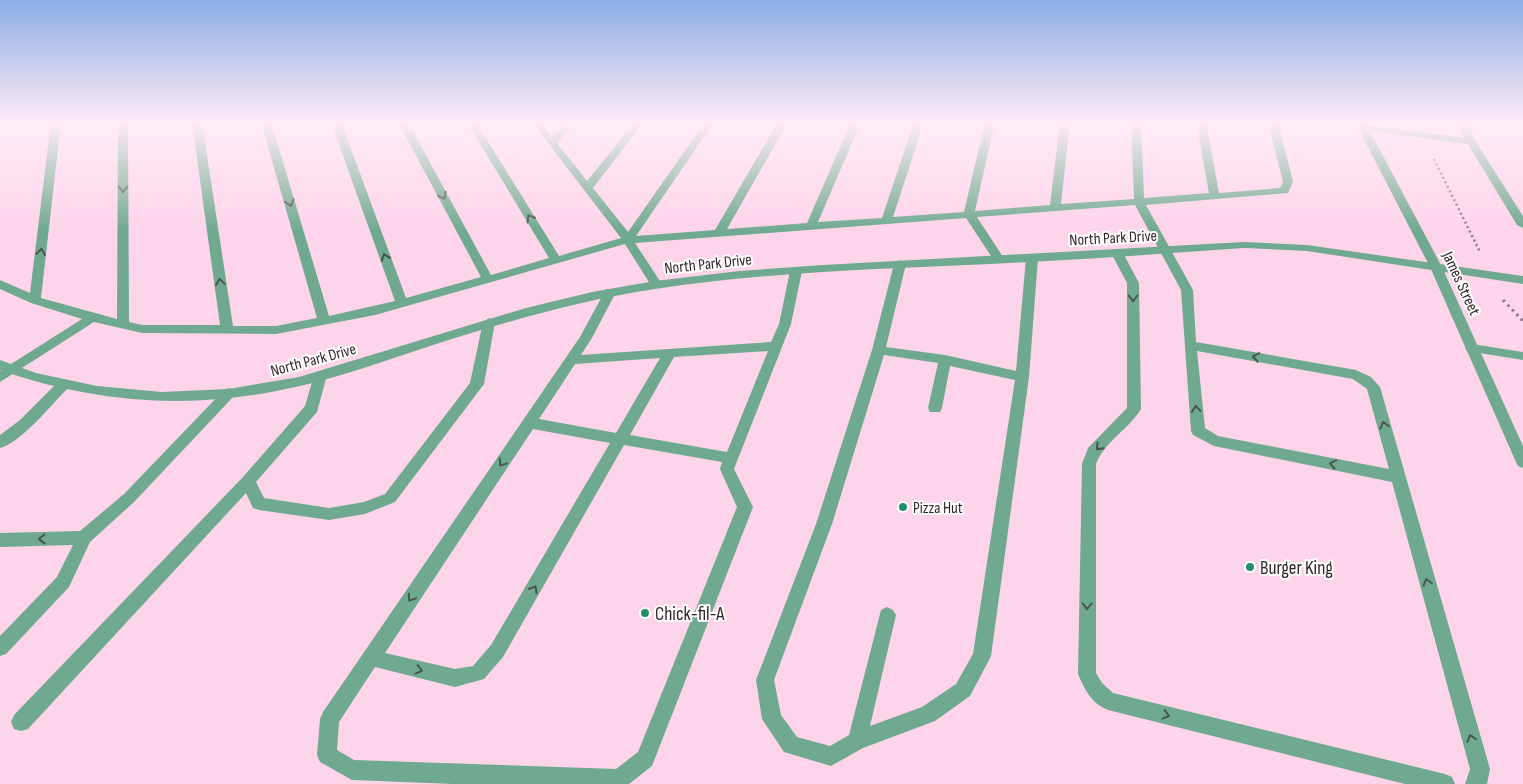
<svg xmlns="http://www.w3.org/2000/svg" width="1523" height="784" font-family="'Sofia Sans Condensed',sans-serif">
<rect width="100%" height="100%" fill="#fed4ea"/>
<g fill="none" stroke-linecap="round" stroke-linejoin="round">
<path stroke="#927684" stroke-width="2.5" stroke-dasharray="2 3" stroke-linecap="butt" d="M 1434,159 L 1480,252"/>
<path stroke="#927684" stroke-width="3" stroke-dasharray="2.5 4" stroke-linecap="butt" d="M 1503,300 L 1523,321"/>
<g fill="#6fa990" fill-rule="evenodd">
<path d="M 51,122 L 61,122 L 41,298 L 117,319 L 118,122 L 128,122 L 129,322 L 142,325 L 220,325 L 192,122 L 202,122 L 233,326 L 276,326 L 317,318 L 261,122 L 271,122 L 329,316 L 395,301 L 331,122 L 341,122 L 406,298 L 481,277 L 398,122 L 408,122 L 491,275 L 549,258 L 467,122 L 476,122 L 559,256 L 621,238 L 532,122 L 541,122 L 552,137 L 566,122 L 575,122 L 557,143 L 587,181 L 635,122 L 644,122 L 593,188 L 628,232 L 705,122 L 714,122 L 636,236 L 715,230 L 778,122 L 788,122 L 727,229 L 807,223 L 851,122 L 861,122 L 818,222 L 882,218 L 914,122 L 924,122 L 893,217 L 964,212 L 985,122 L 995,122 L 975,211 L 1050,205 L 1060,122 L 1070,122 L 1061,204 L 1134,199 L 1131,122 L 1141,122 L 1144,198 L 1209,193 L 1196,122 L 1206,122 L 1219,193 L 1280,188 L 1283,182 L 1268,122 L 1278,122 L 1293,182 L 1288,193 L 1146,205 L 1193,290 L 1196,342 L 1356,370 L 1371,377 L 1380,387 L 1490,769 L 1487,784 L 1465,784 L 1470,769 L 1392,482 L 1214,446 L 1193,435 L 1191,431 L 1181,290 L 1135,205 L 977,217 L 1005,260 L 999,263 L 995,262 L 966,218 L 635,243 L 662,284 L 656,288 L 652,287 L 625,244 L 375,315 L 276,334 L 142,333 L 94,322 L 0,382 L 0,371 L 82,319 L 31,303 L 0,289 L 0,280 L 30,293 ZM 1197,351 L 1353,379 L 1367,389 L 1389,469 L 1218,436 L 1205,428 Z"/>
<path d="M 1457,122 L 1467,122 L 1476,142 L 1523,216 L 1523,228 L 1517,225 L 1468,144 L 1362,130 L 1357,127 L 1362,124 L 1464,138 Z"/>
<path d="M 1117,250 L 1123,253 L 1139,283 L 1141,409 C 1129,429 1104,442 1096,464 L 1096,673 L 1102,683 L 1113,693 L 1445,774 L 1452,777 L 1455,784 L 1405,784 L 1108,710 C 1092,704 1084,689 1078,674 L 1082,464 L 1088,448 L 1127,408 L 1127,283 L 1111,253 Z"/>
<path d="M 1032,255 L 1038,258 L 1029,377 L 991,656 L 988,662 L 970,696 L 935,721 L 863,748 L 831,766 L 784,752 L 762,719 L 756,680 L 816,524 L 872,350 L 894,264 L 900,260 L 906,264 L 886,347 L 945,355 L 1016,371 L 1026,258 ZM 884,355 L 938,363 L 928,408 L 930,412 L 940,412 L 942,408 L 950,366 L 1015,380 L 973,654 L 956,684 L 922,707 L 870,726 L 896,615 L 893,610 L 887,607 L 881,610 L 849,735 L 830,746 L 797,737 L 781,715 L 774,680 L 832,524 Z"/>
<path d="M 796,267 L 802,271 L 791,324 L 734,469 L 753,507 L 652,766 L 629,784 L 453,784 L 352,780 L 320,762 L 317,755 L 320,719 L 323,712 L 580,337 L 606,289 L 614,289 L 616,292 L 592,338 L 581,355 L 771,342 L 779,324 L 790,271 ZM 768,351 L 727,452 L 630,435 L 674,357 ZM 660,358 L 616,433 L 539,419 L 575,364 ZM 533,429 L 610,443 L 491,645 L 473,666 L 455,669 L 385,653 ZM 624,445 L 722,462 L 720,469 L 737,507 L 638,752 L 616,769 L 354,760 L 337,750 L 339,722 L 375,667 L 455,687 L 484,679 L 503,657 Z"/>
<path d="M 489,318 L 495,322 L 484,384 L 395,502 L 365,514 L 329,520 L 259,510 L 253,508 L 246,493 L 28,729 L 21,731 L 14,729 L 11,722 L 14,715 L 243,477 L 305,406 L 315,372 L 325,372 L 327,375 L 317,412 L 256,482 L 264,498 L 329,508 L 364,502 L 385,494 L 470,383 L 483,322 Z"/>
<path d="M 1472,344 L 1523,352 L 1523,360 L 1467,351 L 1465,348 L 1467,345 Z"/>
<path d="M 63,380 L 68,382 L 70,385 L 68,388 C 51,405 22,442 0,448 L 0,435 L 20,420 L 58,382 Z"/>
<path d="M 229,388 L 234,390 L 236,393 L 234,396 L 134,502 L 90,542 L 69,587 L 6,654 L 0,656 L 0,636 L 57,577 L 73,545 L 0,547 L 0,533 L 80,531 L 124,494 L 224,390 Z"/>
</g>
<path fill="#6fa990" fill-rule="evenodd" d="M 1244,242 L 1307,245 L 1523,276 L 1523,284 L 1307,251 L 1244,248 C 1159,254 1075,260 990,264 C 878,269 766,272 655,289 C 575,301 498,324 421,349 C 375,364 329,381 281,390 C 186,410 91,402 0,370 L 0,360 L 36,373 L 97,386 L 162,392 L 228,389 L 299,377 L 526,308 L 592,292 L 655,281 L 739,271 L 823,265 Z"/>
<path fill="#6fa990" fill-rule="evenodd" d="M 1355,122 L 1365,122 L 1442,267 L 1523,446 L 1523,468 L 1518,466 L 1516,462 L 1430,267 Z"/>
</g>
<defs><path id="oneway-chevron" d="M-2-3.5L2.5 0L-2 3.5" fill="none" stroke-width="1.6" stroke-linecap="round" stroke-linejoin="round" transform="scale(1.25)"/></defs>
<g stroke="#485651">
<use href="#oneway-chevron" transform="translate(123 189) rotate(90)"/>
<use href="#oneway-chevron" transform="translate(443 196) rotate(62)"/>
<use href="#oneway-chevron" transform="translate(290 203) rotate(74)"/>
<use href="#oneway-chevron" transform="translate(530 218) rotate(-122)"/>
<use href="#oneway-chevron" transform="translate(41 252) rotate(-83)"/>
<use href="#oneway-chevron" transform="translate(385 257) rotate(-110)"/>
<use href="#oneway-chevron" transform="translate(220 282) rotate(-98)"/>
<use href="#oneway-chevron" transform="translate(1133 298) rotate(90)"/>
<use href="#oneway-chevron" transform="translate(1256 357) rotate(-170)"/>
<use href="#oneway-chevron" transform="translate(1196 409) rotate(-95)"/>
<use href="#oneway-chevron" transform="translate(1384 425) rotate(-105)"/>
<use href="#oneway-chevron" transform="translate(1099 447) rotate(134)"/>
<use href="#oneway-chevron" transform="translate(502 463) rotate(124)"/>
<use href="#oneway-chevron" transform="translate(1333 464) rotate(-169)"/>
<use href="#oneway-chevron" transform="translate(42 539) rotate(179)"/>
<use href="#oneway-chevron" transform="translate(1427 582) rotate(-106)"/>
<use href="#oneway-chevron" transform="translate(534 589) rotate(-60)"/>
<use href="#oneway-chevron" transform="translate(411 598) rotate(124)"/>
<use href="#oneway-chevron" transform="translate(1087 606) rotate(91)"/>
<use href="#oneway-chevron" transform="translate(419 670) rotate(14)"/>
<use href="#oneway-chevron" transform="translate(1166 715) rotate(14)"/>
<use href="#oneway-chevron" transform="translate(1471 738) rotate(-106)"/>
</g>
<linearGradient id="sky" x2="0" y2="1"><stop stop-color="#8dade8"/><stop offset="0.53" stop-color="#ffecf6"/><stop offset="1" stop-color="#ffecf6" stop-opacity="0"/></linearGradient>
<rect width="1523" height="232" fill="url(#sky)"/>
<g fill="#238c69" stroke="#fff" stroke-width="2">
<circle cx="903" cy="507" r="5"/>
<circle cx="1250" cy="567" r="5"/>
<circle cx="645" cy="613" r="5"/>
</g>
<g text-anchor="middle" stroke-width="4" stroke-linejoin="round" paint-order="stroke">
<g font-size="16" fill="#2e1f27" stroke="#fff">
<text transform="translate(1113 237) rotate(-3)" y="6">North Park Drive</text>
<text transform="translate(708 263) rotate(-6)" y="6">North Park Drive</text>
<text transform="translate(1462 283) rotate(65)" y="6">James Street</text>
<text transform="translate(313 359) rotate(-15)" y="6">North Park Drive</text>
</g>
<g font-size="16" fill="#2e1f27" stroke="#fff" text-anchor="start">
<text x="913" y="513">Pizza Hut</text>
</g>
<g font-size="19" fill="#2e1f27" stroke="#fff" text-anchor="start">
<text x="1260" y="574">Burger King</text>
<text x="655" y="620">Chick-fil-A</text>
</g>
</g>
</svg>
